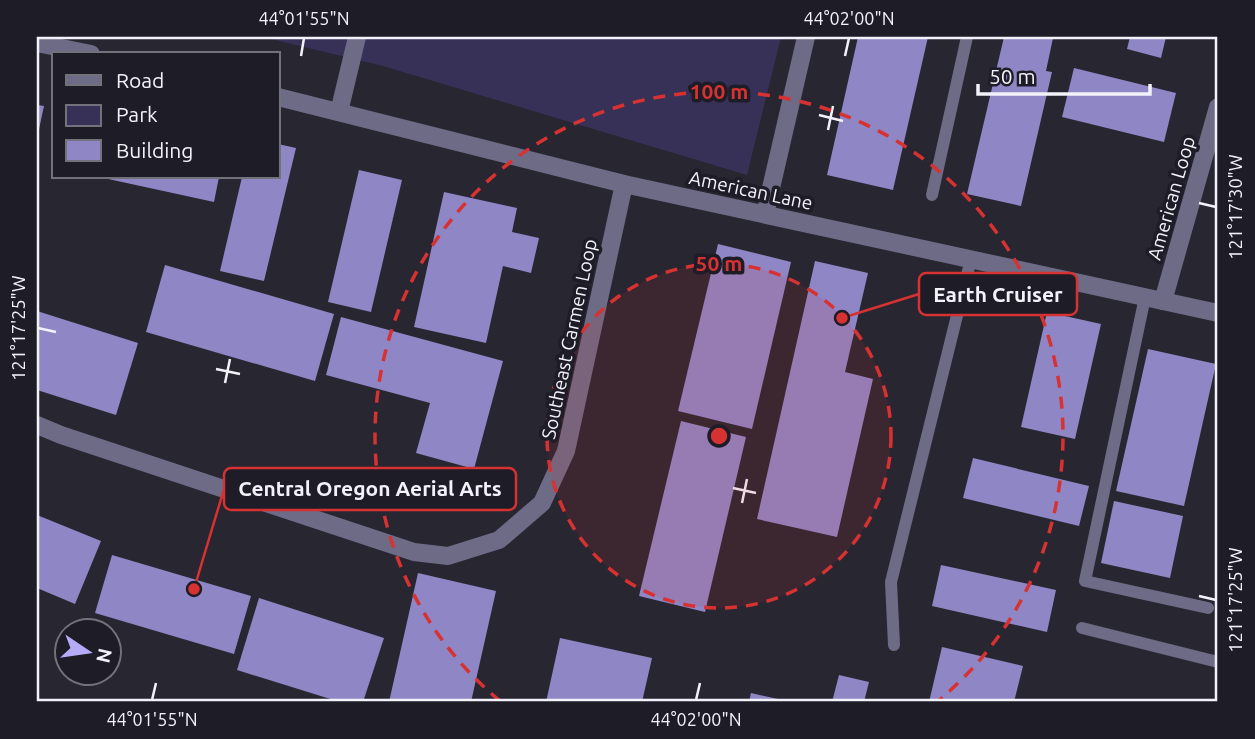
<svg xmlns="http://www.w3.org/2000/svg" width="1255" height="739" font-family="Ubuntu,sans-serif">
<rect width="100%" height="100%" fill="#272631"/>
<path fill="#383157" d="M 263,37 L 781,37 L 747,175 L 383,66 Z"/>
<g fill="#8f86c5">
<path d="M 858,37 L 928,37 L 893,190 L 827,175 Z"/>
<path d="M 1004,37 L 1053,38 L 1046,71 L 1052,72 L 1021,206 L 967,194 Z"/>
<path d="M 1130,37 L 1166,37 L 1161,58 L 1127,49 Z"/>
<path d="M 1074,68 L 1176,93 L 1164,142 L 1062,117 Z"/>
<path d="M 37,105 L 44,106 L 38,134 L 37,133 Z"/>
<path d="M 278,144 L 296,148 L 264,281 L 220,271 L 242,177 L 278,177 Z"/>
<path d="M 359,170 L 402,180 L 371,312 L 328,302 Z"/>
<path d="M 99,177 L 219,177 L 214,202 Z"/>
<path d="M 444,192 L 517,208 L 512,232 L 539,238 L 531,273 L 503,266 L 486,343 L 414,327 Z"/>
<path d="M 718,244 L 791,262 L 752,429 L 678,411 Z"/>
<path d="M 815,261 L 868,273 L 845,372 L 873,379 L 837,537 L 757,519 Z"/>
<path d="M 165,265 L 334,314 L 315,381 L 146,332 Z"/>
<path d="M 37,311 L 138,343 L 116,415 L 37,390 Z"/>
<path d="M 1047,312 L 1101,324 L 1075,439 L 1021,427 Z"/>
<path d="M 341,317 L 503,361 L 474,469 L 416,453 L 430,403 L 326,375 Z"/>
<path d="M 1148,349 L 1216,364 L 1184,506 L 1116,491 Z"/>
<path d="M 681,421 L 746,437 L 705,612 L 639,596 Z"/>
<path d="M 973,458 L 1089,486 L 1079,526 L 963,498 Z"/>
<path d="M 1114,501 L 1183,516 L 1170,578 L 1101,563 Z"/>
<path d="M 37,515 L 101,541 L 75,604 L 37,588 Z"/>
<path d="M 112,555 L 251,596 L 234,654 L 95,613 Z"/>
<path d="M 941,565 L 1056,590 L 1047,632 L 932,606 Z"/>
<path d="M 418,573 L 496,591 L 471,702 L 389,702 Z"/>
<path d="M 259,598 L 384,638 L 363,702 L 340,702 L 237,670 Z"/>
<path d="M 560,638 L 652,658 L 642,702 L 546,702 Z"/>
<path d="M 942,647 L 1023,666 L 1014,702 L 929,702 Z"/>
<path d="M 839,675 L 869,682 L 864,702 L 832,702 Z"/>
<path d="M 751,693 L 787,701 L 787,702 L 749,702 Z"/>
</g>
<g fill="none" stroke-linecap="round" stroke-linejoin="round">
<g stroke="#6e6b86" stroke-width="12">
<path d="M 932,195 L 967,37"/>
<path d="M 1145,297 L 1085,581 L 1208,608"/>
<path d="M 1082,628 L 1218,662"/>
<path d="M 894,645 L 891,582 L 971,259"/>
</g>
<g stroke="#6e6b86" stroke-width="18">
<path d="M 339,112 L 357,37"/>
<path d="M 765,214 L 806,37"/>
<path d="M 1163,301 L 1218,107"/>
<path d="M 37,425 L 61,435 L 414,552 L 448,556 L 499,540 L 542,503 L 566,451 L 624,184"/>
</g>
<g stroke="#6e6b86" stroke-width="18">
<path d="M 37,43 L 91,54"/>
<path d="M 278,97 L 624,184 L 1218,313"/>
</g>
</g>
<path fill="none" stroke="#f3f2fa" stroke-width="2.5" d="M 301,56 L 304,38M 845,56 L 849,38M 819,115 L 843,121M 828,130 L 833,106M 1199,203 L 1216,207M 38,328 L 56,332M 216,369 L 240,374M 225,383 L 230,359M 733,488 L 756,493M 742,503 L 747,479M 1199,596 L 1216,600M 152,700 L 156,683M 696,700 L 700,683"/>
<circle cx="719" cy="436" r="172" fill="#d73232" fill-opacity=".12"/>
<g fill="none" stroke="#d73232" stroke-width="3.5" stroke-dasharray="12 9">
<circle cx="719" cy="436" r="172"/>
<path d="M500 701A344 344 0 1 1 938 701"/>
</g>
<g text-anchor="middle" stroke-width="7" stroke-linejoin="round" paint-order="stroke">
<g font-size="19" fill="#f3f2fa" stroke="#1d1c27">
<text transform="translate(751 190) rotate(12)" y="7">American Lane</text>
<text transform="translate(1171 198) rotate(-74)" y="7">American Loop</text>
<text transform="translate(569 339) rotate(-78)" y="7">Southeast Carmen Loop</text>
</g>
</g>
<circle cx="719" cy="436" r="10" fill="#d73232" stroke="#1d1c27" stroke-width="3.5"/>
<g font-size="21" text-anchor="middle" font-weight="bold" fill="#d73232" stroke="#1d1c27" stroke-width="7" stroke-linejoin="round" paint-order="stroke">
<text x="719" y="99">100 m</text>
<text x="719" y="271">50 m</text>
</g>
<path fill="none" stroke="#d73232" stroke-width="2.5" d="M842 318L919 294M194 589L224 489"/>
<g fill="#d73232" stroke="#1d1c27" stroke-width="2.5">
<circle cx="842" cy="318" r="7"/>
<circle cx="194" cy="589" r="7"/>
</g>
<g fill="#1d1c27" stroke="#d73232" stroke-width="2.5">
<rect x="919" y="273" width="158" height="42" rx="7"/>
<rect x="224" y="468" width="292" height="42" rx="7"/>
</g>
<g font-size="21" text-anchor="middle" font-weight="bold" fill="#f3f2fa">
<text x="998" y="302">Earth Cruiser</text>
<text x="370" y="496">Central Oregon Aerial Arts</text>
</g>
<rect width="1255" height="739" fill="none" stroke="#1d1c27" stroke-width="77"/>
<rect x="52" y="52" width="228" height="126" fill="#1d1c27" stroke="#73727b" stroke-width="2"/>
<rect x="66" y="75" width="35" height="10" fill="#6e6b86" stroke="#73727b" stroke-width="2"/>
<text x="116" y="88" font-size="21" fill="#f3f2fa">Road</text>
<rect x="66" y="105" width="35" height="21" fill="#383157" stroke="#73727b" stroke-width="2"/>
<text x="116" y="122" font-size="21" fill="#f3f2fa">Park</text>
<rect x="66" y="140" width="35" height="21" fill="#8f86c5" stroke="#73727b" stroke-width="2"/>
<text x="116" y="158" font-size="21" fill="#f3f2fa">Building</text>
<g transform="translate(88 652) rotate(103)"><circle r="33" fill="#1d1c27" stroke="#73727b" stroke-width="2"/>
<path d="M0-5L12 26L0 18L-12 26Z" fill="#b6abf8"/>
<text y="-10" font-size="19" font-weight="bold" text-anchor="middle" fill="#f3f2fa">N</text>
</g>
<path d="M978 84v10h172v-10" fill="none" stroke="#f3f2fa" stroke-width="3.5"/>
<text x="989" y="84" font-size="21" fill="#f3f2fa" stroke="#1d1c27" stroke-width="5" paint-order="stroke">50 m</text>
<rect x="38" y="38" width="1178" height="662" fill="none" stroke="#f3f2fa" stroke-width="2.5"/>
<g font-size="18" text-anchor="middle" fill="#f3f2fa">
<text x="304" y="25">44°01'55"N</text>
<text x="849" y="25">44°02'00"N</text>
<text transform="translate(1236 207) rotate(-90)" y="6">121°17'30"W</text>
<text transform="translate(19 328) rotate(-90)" y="6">121°17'25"W</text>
<text transform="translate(1236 600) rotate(-90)" y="6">121°17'25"W</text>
<text x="152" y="726">44°01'55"N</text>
<text x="696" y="726">44°02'00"N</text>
</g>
</svg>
